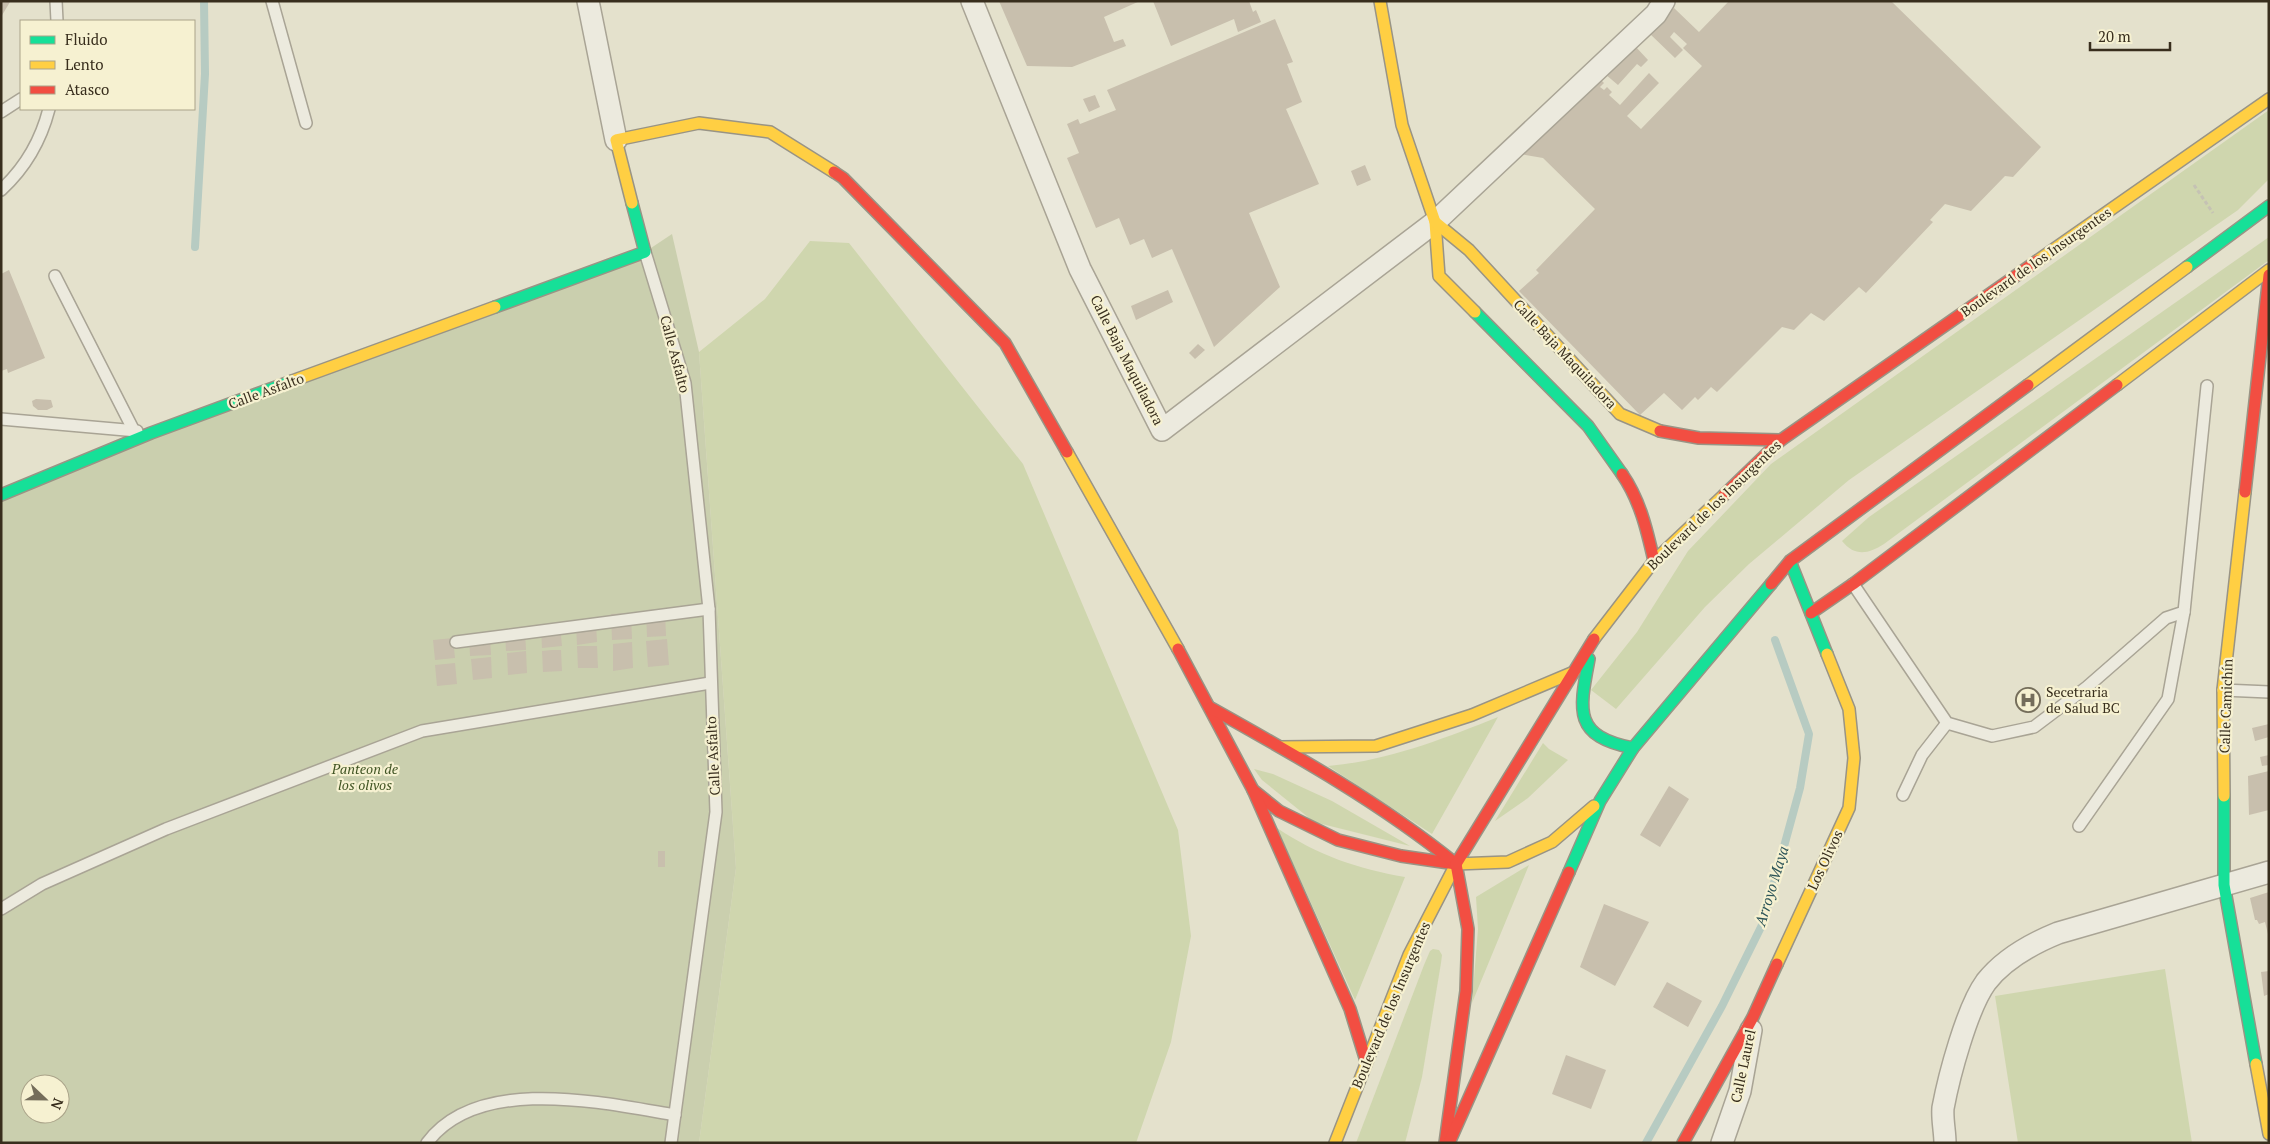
<svg xmlns="http://www.w3.org/2000/svg" width="2270" height="1144" font-family="'PT Serif',serif">
<rect width="100%" height="100%" fill="#e4e1cc"/>
<g fill="#cfd6ae">
<path d="M 2269,110 L 2269,179 L 2238,210 L 1849,480 L 1749,564 L 1705,607 L 1616,709 L 1591,690 L 1637,632 L 1688,551 L 1771,464 Z"/>
<path d="M 2269,237 L 2269,260 L 1884,544 C 1868,554 1855,557 1842,541 L 1869,517 Z"/>
<path d="M 810,241 L 849,243 L 1023,464 L 1178,830 L 1191,936 L 1171,1042 L 1136,1143 L 699,1143 L 736,868 L 699,352 L 765,299 Z"/>
<path d="M 1498,717 L 1432,834 L 1328,766 C 1387,761 1443,739 1498,717 Z"/>
<path d="M 1543,743 L 1549,749 L 1568,760 L 1528,798 L 1495,821 Z"/>
<path d="M 1254,769 L 1273,774 L 1332,801 L 1410,846 L 1314,822 L 1262,780 Z"/>
<path d="M 1277,828 C 1317,855 1358,869 1405,877 L 1355,1000 Z"/>
<path d="M 1529,865 L 1472,1003 L 1478,929 L 1476,897 Z"/>
<path d="M 1433,949 L 1439,950 L 1442,955 L 1441,963 L 1422,1077 L 1405,1143 L 1356,1143 L 1424,965 L 1430,951 Z"/>
<path d="M 2165,969 L 2192,1143 L 2018,1143 L 1995,996 Z"/>
</g>
<path fill="#cacfae" fill-rule="evenodd" d="M 672,234 L 699,352 L 736,868 L 699,1143 L 1,1143 L 1,495 L 645,252 ZM 30,1084 L 60,1084 L 60,1114 L 30,1114 Z"/>
<g fill="none" stroke-linecap="round" stroke-linejoin="round">
<g stroke="#b7cbc2" stroke-width="8">
<path d="M 195,247 L 205,74 L 204,1"/>
<path d="M 1646,1143 L 1722,1006 L 1763,923 L 1800,788 L 1809,734 L 1775,640"/>
</g>
</g>
<g fill="#c8bfad">
<path d="M 1,1 L 10,2 L 1,17 Z"/>
<path d="M 999,1 L 1140,1 L 1104,17 L 1114,42 L 1123,39 L 1126,46 L 1072,67 L 1027,66 Z"/>
<path d="M 1153,1 L 1249,1 L 1253,12 L 1256,10 L 1261,22 L 1238,32 L 1234,19 L 1171,46 Z"/>
<path d="M 1729,1 L 1891,1 L 2041,147 L 2013,177 L 2005,176 L 1971,211 L 1945,204 L 1930,220 L 1933,222 L 1866,293 L 1859,287 L 1824,321 L 1811,313 L 1794,330 L 1782,327 L 1717,392 L 1711,387 L 1698,400 L 1695,397 L 1682,410 L 1664,393 L 1640,415 L 1519,291 L 1539,273 L 1536,270 L 1595,209 L 1543,158 L 1520,154 L 1600,79 L 1604,83 L 1600,87 L 1604,90 L 1607,87 L 1612,92 L 1609,95 L 1620,105 L 1649,73 L 1659,83 L 1627,116 L 1641,129 L 1702,66 L 1683,48 L 1687,44 L 1674,32 L 1670,37 L 1683,50 L 1675,58 L 1649,33 L 1674,8 L 1699,32 Z"/>
<path d="M 1275,19 L 1293,62 L 1287,64 L 1302,102 L 1286,109 L 1319,184 L 1249,213 L 1280,287 L 1214,347 L 1172,249 L 1152,258 L 1144,239 L 1130,245 L 1119,218 L 1096,228 L 1067,158 L 1079,153 L 1067,124 L 1078,119 L 1080,124 L 1116,110 L 1107,90 Z"/>
<path d="M 1635,46 L 1648,60 L 1641,67 L 1637,64 L 1618,85 L 1605,74 Z"/>
<path d="M 1095,95 L 1100,107 L 1089,112 L 1083,99 Z"/>
<path d="M 1365,165 L 1371,180 L 1357,186 L 1351,171 Z"/>
<path d="M 9,270 L 45,358 L 8,373 L 7,369 L 1,371 L 1,274 Z"/>
<path d="M 1168,290 L 1173,302 L 1136,320 L 1131,306 Z"/>
<path d="M 1198,344 L 1205,350 L 1195,359 L 1189,353 Z"/>
<path d="M 36,399 L 51,400 L 53,407 L 47,410 L 38,410 L 33,406 L 32,401 Z"/>
<path d="M 665,609 L 666,636 L 647,637 L 646,610 Z"/>
<path d="M 631,613 L 632,639 L 612,640 L 611,614 Z"/>
<path d="M 596,621 L 597,642 L 577,645 L 576,624 Z"/>
<path d="M 560,625 L 562,646 L 542,648 L 541,627 Z"/>
<path d="M 525,628 L 526,650 L 506,651 L 505,630 Z"/>
<path d="M 490,633 L 491,655 L 470,656 L 469,634 Z"/>
<path d="M 453,638 L 455,658 L 435,660 L 433,640 Z"/>
<path d="M 667,639 L 669,665 L 648,667 L 646,641 Z"/>
<path d="M 632,642 L 633,668 L 613,671 L 613,644 Z"/>
<path d="M 577,646 L 597,646 L 598,668 L 578,668 Z"/>
<path d="M 552,650 L 561,650 L 562,671 L 543,672 L 542,651 Z"/>
<path d="M 526,651 L 527,673 L 508,675 L 507,653 Z"/>
<path d="M 491,657 L 492,678 L 473,680 L 471,659 Z"/>
<path d="M 455,663 L 457,684 L 437,686 L 435,665 Z"/>
<path d="M 2269,724 L 2269,737 L 2255,741 L 2252,728 Z"/>
<path d="M 2269,755 L 2269,765 L 2262,766 L 2260,757 Z"/>
<path d="M 2269,771 L 2269,810 L 2249,815 L 2248,776 Z"/>
<path d="M 1669,786 L 1689,799 L 1660,847 L 1640,835 Z"/>
<rect x="658" y="851" width="7" height="16"/>
<path d="M 2269,892 L 2269,934 L 2268,934 L 2265,922 L 2259,924 L 2257,920 L 2255,920 L 2250,898 Z"/>
<path d="M 1604,904 L 1649,922 L 1615,986 L 1580,967 Z"/>
<path d="M 2269,971 L 2269,994 L 2264,996 L 2261,972 Z"/>
<path d="M 1667,982 L 1702,1001 L 1688,1027 L 1653,1007 Z"/>
<path d="M 1566,1055 L 1606,1070 L 1591,1109 L 1552,1094 Z"/>
</g>
<g fill="none" stroke-linecap="round" stroke-linejoin="round">
<defs>
<g id="lane">
<path d="M 56,1 L 57,21"/>
<path d="M 272,1 L 306,123"/>
<path d="M 1,112 L 21,99"/>
<path d="M 1,190 C 25,168 41,140 49,109"/>
<path d="M 645,252 L 685,383 L 709,609 L 716,812 L 671,1143"/>
<path d="M 55,276 L 134,431"/>
<path d="M 1,419 L 137,431"/>
<path d="M 1853,584 L 1947,723 L 1992,736 L 2034,727 L 2087,687 L 2166,618 L 2184,612 L 2207,386"/>
<path d="M 456,642 L 709,609"/>
<path d="M 2223,690 L 2269,692"/>
<path d="M 1903,795 L 1922,755 L 1947,723"/>
<path d="M 2079,826 L 2168,699 L 2184,612"/>
<path d="M 1,909 L 42,884 L 166,829 L 422,731 L 710,683"/>
<path d="M 427,1143 C 478,1074 604,1103 675,1115"/>
</g>
<g id="street">
<path d="M 588,1 L 616,140"/>
<path d="M 972,1 L 1080,269 L 1162,430 L 1435,222 L 1656,14 L 1664,1"/>
<path d="M 1722,1143 L 1740,1091 L 1751,1030"/>
<path d="M 1945,1143 C 1945,1132 1942,1119 1943,1108 C 1949,1076 1967,1008 1986,982 C 2004,959 2031,944 2058,933 L 2269,872"/>
</g>
<g id="fast">
<path d="M 2187,267 L 2269,206"/>
<path d="M 495,307 L 645,252 L 632,203"/>
<path d="M 1475,312 L 1588,426 L 1622,474"/>
<path d="M 1,495 L 151,433 L 292,381"/>
<path d="M 1790,561 L 1827,654"/>
<path d="M 1589,659 C 1579,711 1573,736 1633,748"/>
<path d="M 2224,796 L 2224,885 L 2256,1064"/>
<path d="M 1569,872 L 1600,801 L 1633,748 L 1771,584"/>
</g>
<g id="slow">
<path d="M 1380,1 L 1402,125 L 1435,222 L 1439,276 L 1475,312"/>
<path d="M 632,203 L 616,140 L 699,123 L 770,132 L 834,172"/>
<path d="M 1435,222 L 1469,250 L 1620,414 L 1660,431"/>
<path d="M 2037,261 L 2269,99"/>
<path d="M 292,381 L 495,307"/>
<path d="M 2028,385 L 2187,267"/>
<path d="M 2117,385 L 2269,270"/>
<path d="M 1067,452 L 1178,649"/>
<path d="M 1594,639 L 1654,561 L 1724,495"/>
<path d="M 1281,747 L 1376,746 L 1472,715 L 1574,672"/>
<path d="M 2224,796 L 2223,690 L 2245,492"/>
<path d="M 1456,864 L 1508,862 L 1552,842 L 1594,806"/>
<path d="M 1777,964 L 1849,808 L 1854,758 L 1849,709 L 1827,654"/>
<path d="M 2256,1064 L 2269,1134"/>
<path d="M 1335,1143 L 1409,955 L 1456,864"/>
</g>
<g id="jam">
<path d="M 834,172 L 843,178 L 1005,343 L 1067,452"/>
<path d="M 1660,431 L 1699,438 L 1781,440"/>
<path d="M 1622,474 C 1640,500 1647,530 1654,561"/>
<path d="M 2245,492 L 2269,275"/>
<path d="M 1724,495 L 1781,440 L 2037,261"/>
<path d="M 1771,584 L 1790,561 L 2028,385"/>
<path d="M 1811,613 L 1853,584 L 2117,385"/>
<path d="M 1178,649 L 1253,790 L 1279,811 L 1338,840 L 1401,856 L 1456,864"/>
<path d="M 1211,708 C 1295,755 1381,803 1456,864"/>
<path d="M 1253,790 L 1350,1009 L 1366,1061"/>
<path d="M 1456,864 L 1594,639"/>
<path d="M 1445,1143 L 1466,991 L 1468,929 L 1456,864"/>
<path d="M 1449,1143 L 1569,872"/>
<path d="M 1683,1143 L 1753,1017 L 1777,964"/>
</g>
</defs>
<use href="#lane" stroke="#a9a495" stroke-width="14"/>
<use href="#street" stroke="#a9a495" stroke-width="24"/>
<use href="#fast" stroke="#999485" stroke-width="14"/>
<use href="#slow" stroke="#999485" stroke-width="14"/>
<use href="#jam" stroke="#999485" stroke-width="14"/>
<path stroke="#c5c2b4" stroke-width="3" stroke-dasharray="4 2.5" stroke-linecap="butt" d="M 2194,185 L 2213,213"/>
<use href="#lane" stroke="#eceade" stroke-width="11"/>
<use href="#street" stroke="#eceade" stroke-width="21"/>
<use href="#fast" stroke="#16e098" stroke-width="11"/>
<use href="#slow" stroke="#ffcf43" stroke-width="11"/>
<use href="#jam" stroke="#f24e42" stroke-width="11"/>
</g>
<defs>
<symbol id="hospital-ring" viewBox="-11 -11 22 22"><circle r="9.5" fill="#f6f1d1" stroke="#746d5a" stroke-width="1.5"/><path d="M-5-5h3v3.5h4V-5h3V5h-3V1.5h-4V5h-3Z" fill="#746d5a"/></symbol>
</defs>
<g fill-rule="evenodd">
<use href="#hospital-ring" x="2014" y="686" width="28" height="28"/>
</g>
<g text-anchor="middle" stroke-width="4.5" stroke-linejoin="round" paint-order="stroke">
<g font-size="14" fill="#382e1d" stroke="#f6f1d1">
<text transform="translate(2036 262) rotate(-35)" y="5">Boulevard de los Insurgentes</text>
<text transform="translate(675 354) rotate(75)" y="5">Calle Asfalto</text>
<text transform="translate(1565 354) rotate(47)" y="5">Calle Baja Maquiladora</text>
<text transform="translate(1127 360) rotate(63)" y="5">Calle Baja Maquiladora</text>
<text transform="translate(266 391) rotate(-20)" y="5">Calle Asfalto</text>
<text transform="translate(1714 505) rotate(-44)" y="5">Boulevard de los Insurgentes</text>
<text transform="translate(2226 706) rotate(-88)" y="5">Calle Camichín</text>
<text transform="translate(713 756) rotate(-93)" y="5">Calle Asfalto</text>
<text transform="translate(1825 860) rotate(-65)" y="5">Los Olivos</text>
<text transform="translate(1391 1005) rotate(-67)" y="5">Boulevard de los Insurgentes</text>
<text transform="translate(1743 1066) rotate(-78)" y="5">Calle Laurel</text>
</g>
<g font-size="14" fill="#382e1d" stroke="#f6f1d1" text-anchor="start">
<text x="2046" y="697">Secetraria<tspan x="2046" dy="16">de Salud BC</tspan></text>
</g>
<g font-size="14" font-style="italic" fill="#415524" stroke="#f6f1d1">
<text x="365" y="774">Panteon de<tspan x="365" dy="16">los olivos</tspan></text>
</g>
<g font-size="15" font-style="italic" fill="#2c5458" stroke="#f6f1d1">
<text transform="translate(1772 886) rotate(-73)" y="5">Arroyo Maya</text>
</g>
</g>
<rect width="2270" height="1144" fill="none" stroke="#382e1d" stroke-width="5"/>
<rect x="20" y="20" width="175" height="90" fill="#f6f1d1" stroke="#aaa389"/>
<rect x="30" y="36" width="25" height="8" fill="#16e098" stroke="#aaa389"/>
<text x="65" y="45" font-size="15" fill="#382e1d">Fluido</text>
<rect x="30" y="61" width="25" height="8" fill="#ffcf43" stroke="#aaa389"/>
<text x="65" y="70" font-size="15" fill="#382e1d">Lento</text>
<rect x="30" y="86" width="25" height="8" fill="#f24e42" stroke="#aaa389"/>
<text x="65" y="95" font-size="15" fill="#382e1d">Atasco</text>
<g transform="translate(45 1099) rotate(112)"><circle r="24" fill="#f6f1d1" stroke="#aaa389"/>
<path d="M0-4L9 19L0 12L-9 19Z" fill="#746d5a"/>
<text y="-8" font-size="14" font-weight="bold" text-anchor="middle" fill="#382e1d">N</text>
</g>
<path d="M2090 42v8h80v-8" fill="none" stroke="#382e1d" stroke-width="2.5"/>
<text x="2098" y="42" font-size="15" fill="#382e1d" stroke="#f6f1d1" stroke-width="4" paint-order="stroke">20 m</text>
</svg>
